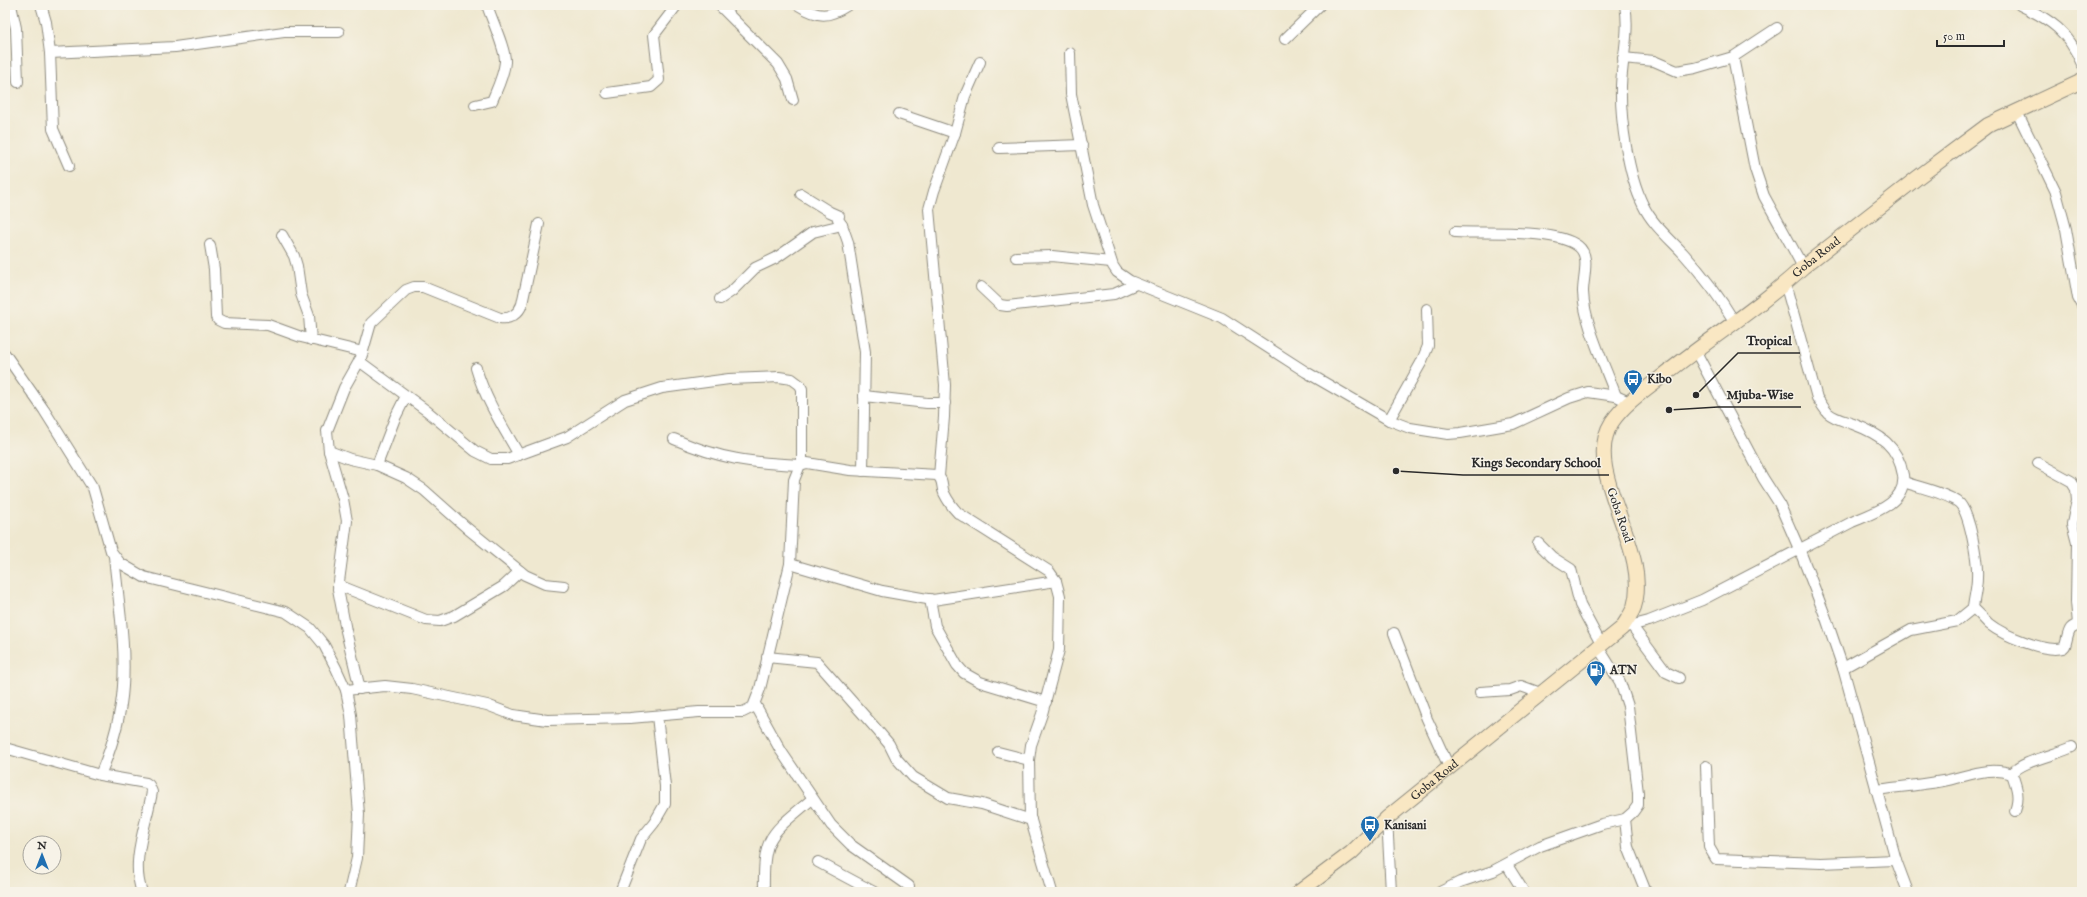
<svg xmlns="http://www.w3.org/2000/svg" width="2087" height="897" font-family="'IM FELL English',serif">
<rect width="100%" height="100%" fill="#f7f3e8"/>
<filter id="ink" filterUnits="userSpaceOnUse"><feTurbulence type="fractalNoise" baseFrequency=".025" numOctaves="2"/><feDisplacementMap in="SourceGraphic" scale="8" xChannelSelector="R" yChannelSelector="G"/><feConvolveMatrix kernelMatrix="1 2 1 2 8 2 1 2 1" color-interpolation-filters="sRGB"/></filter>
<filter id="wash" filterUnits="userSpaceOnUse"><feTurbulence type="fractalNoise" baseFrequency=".012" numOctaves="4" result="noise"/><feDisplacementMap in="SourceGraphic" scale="16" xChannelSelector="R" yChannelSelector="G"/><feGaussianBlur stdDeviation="0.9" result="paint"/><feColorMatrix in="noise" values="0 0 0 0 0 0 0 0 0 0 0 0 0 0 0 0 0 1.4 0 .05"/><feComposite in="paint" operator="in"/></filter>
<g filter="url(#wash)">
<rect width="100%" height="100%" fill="#efe8d0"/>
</g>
<g filter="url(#ink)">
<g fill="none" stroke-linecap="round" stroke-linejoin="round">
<defs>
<g id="minor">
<path d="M 11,5 L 16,28 L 18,82"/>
<path d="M 41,5 L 46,22 L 50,53 L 53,129 L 69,166"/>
<path d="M 719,5 L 778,64 L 787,79 L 793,100"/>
<path d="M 798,5 C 819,18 828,18 848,5"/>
<path d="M 1625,5 C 1630,32 1622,59 1621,86 C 1620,119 1628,175 1643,205 C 1652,224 1669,238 1683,253 C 1703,275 1719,296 1734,321"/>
<path d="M 2020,5 C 2051,20 2068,31 2082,64"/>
<path d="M 1285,39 L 1320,5"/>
<path d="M 50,53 L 175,47 L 284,32 L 339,32"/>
<path d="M 1070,53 L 1071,94 L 1093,205 L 1113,266 L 1117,272 L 1130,281 L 1222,318 L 1306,372 L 1389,420 L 1410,428 L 1448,434 L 1460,433 L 1513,424 L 1569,398 L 1588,392 L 1616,396 L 1629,402"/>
<path d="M 1733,57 L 1755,169 L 1764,196 L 1803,267"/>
<path d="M 1623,58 L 1654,61 L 1677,71 L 1695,68 L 1733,57 L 1777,28"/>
<path d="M 607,93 L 651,87 L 659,80 L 654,35 L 677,5"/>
<path d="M 475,105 L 492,101 C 497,89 504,75 505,62 C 506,50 491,18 487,5"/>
<path d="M 2017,112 L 2056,192 L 2066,229 L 2078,298 L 2082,305"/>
<path d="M 899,114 L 955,133"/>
<path d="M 999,148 L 1082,145"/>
<path d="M 801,194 L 830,212 L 839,216 L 838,219 L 842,225 L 848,242 L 865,352 L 863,471"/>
<path d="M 1455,232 C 1485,234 1555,228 1578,246 C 1591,256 1583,277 1583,292 C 1584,323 1605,366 1616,396"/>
<path d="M 282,235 L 294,256 L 297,266 L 301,294 L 309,316 L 311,340"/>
<path d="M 210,245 L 214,269 L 216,317 L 218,320 L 224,323 L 268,325 L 301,337 L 363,352"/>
<path d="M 1016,257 L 1052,256 L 1111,262"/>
<path d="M 981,287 L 1000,305 L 1007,306 L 1114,294 L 1136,284"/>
<path d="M 720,299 L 732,291 L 755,268 L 776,258 L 813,232 L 842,225"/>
<path d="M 1695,350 L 1763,478 L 1779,503 L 1800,551 L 1826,618 L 1843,668 L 1896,860 L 1908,892"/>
<path d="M 5,354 L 44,410 L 93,488 L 111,551 L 120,563 L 144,577 L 286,612 L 310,628 L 324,645 L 336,668 L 346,690 L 351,715 L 359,814 L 357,858 L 349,892"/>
<path d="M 359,361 L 427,411 L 475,451 L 491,459 L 507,459 L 567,437 L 625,400 L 662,388 L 729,379 L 779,377 L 792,379 L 800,385 L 802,389 L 802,463"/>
<path d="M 476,368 C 485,399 503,427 519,455"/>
<path d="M 864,396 L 927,403 L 945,403"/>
<path d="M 1389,420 L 1421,363 L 1428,346 L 1427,309"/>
<path d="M 674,439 C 720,459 751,463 800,465"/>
<path d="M 329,451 L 350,459 L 377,465 L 406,478 L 424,490 L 468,529 L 525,575 L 545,584 L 564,586"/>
<path d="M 2038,463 L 2071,481 L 2076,489 L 2077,500 L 2072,524 L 2077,543 L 2076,602 L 2078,624"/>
<path d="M 377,465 L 395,418 L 406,396"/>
<path d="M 939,476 L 944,417 L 945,385 L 929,209 L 934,191 L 955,133 L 965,96 L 980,62"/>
<path d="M 1538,543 L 1552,557 L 1571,569 L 1580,605 L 1601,644"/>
<path d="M 114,556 C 118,599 126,643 123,686 C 121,717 112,747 100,775 L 146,783 L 149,785 L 152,792 C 147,823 130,861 142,892"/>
<path d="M 790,564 L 882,591 L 933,600 L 1056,581"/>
<path d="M 338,585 L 426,620 L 440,621 L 454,616 L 504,586 L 520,571"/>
<path d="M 930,599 L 935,626 L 957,665 L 964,673 L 980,682 L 1046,702"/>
<path d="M 1973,608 C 1979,613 1984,619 1989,624 C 2003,635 2045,653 2063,648 L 2065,646 C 2069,634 2067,624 2082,625"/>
<path d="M 1632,626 L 1666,672 L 1679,678"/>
<path d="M 1622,628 L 1649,621 L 1702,600 L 1852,522 C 1873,513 1907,503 1903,475 C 1898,446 1880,434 1853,424 C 1845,421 1835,419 1828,413 C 1824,409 1821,403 1817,398 L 1785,283"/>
<path d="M 1394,633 L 1427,719 L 1449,767"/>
<path d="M 767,657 L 817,662 L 878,731 L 889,744 L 896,758 L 913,777 L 948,798 L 982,804 L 1031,820"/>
<path d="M 1843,668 L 1911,630 L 1957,621 L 1973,608 C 1974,598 1977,588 1977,578 C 1978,563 1970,511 1958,502 C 1943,492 1921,488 1904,482"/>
<path d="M 360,689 L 346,631 L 338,589 L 347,521 L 343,499 L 329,451 L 327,431 L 344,388 L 361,358 L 371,323 L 406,290 L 414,287 L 423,287 L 500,318 C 510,320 519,313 522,304 L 539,224"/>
<path d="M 346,690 L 385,686 L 412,689 L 487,705 L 513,715 L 547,720 L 630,718 L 699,712 L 743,712 L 753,707 L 760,689 L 790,564 L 794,480 L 800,465 L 807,463 L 850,470 L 937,475 C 944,480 941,486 944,493 C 948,501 952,507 958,513 L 1049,571 L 1056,581 L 1060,596 L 1059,650 L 1042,714 L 1031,745 L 1029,760 L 1030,817 L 1052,892"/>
<path d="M 1480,692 L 1510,690 L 1521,686 L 1540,693"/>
<path d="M 755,704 L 781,751 L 831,825 L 851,845 L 909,886"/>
<path d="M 5,748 L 100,775"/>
<path d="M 998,752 L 1029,760"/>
<path d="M 1706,766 L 1709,847 L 1716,859 L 1821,863 L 1896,860"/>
<path d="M 2012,774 C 2020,761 2057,755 2072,747"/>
<path d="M 1876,790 C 1898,787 1921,785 1943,781 C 1966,777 1989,765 2012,774 C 2017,788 2020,797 2015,811"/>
<path d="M 1387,818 L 1391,892"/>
<path d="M 1625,819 L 1628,847 L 1646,892"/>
<path d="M 818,862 L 874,892"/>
<path d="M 1507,865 L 1524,892"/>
<path d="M 620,892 L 641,839 L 654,823 L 665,804 L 665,786 L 657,716"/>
<path d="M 764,892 C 763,834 770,835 812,799"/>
<path d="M 1440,892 L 1460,882 L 1493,871 L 1540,846 L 1602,824 L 1625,819 L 1633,812 L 1638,805 L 1638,793 L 1628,706 L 1620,682 L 1598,647"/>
</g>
<g id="secondary">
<path id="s1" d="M 1299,892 L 1351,853 L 1387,818 L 1622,628 C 1626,621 1631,615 1634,607 C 1652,547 1580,472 1612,422 C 1625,403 1646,389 1664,375 C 1709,339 1760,307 1803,267 L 1917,178 L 1988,125 L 2082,81"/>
</g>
</defs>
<use href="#minor" stroke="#8d8a7e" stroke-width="12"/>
<use href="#secondary" stroke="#8d8a7e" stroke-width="16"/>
<use href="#minor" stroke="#fff" stroke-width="10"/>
<use href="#secondary" stroke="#f9e7c3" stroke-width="14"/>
</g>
</g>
<defs>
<symbol id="bus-pin" viewBox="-11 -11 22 30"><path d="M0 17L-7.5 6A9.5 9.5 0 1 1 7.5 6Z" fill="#1f6fb2" stroke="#f7f3e8"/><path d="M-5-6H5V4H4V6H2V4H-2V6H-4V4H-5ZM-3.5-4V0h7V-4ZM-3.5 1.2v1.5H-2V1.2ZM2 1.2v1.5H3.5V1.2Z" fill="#fff"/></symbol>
<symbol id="fuel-pin" viewBox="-11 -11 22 30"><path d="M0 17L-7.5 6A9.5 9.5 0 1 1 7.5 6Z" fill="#1f6fb2" stroke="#f7f3e8"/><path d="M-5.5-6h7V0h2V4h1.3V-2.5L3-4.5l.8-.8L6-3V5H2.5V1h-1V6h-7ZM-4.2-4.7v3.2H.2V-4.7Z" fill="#fff"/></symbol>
</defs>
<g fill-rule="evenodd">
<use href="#bus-pin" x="1622" y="368" width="22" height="30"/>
<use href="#fuel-pin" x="1585" y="659" width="22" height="30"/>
<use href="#bus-pin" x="1359" y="814" width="22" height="30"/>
</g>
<g text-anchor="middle" stroke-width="3" stroke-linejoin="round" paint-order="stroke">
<g font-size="12" fill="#2b2b2b" stroke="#f7f3e8">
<text dy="4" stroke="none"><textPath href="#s1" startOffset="896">Goba Road</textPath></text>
<text transform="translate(1620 515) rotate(71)" y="4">Goba Road</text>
<text dy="4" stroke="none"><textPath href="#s1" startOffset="176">Goba Road</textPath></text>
</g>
<g font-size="12" font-weight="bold" fill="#2b2b2b" stroke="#f7f3e8" text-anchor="start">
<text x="1647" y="383">Kibo</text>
<text x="1610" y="674">ATN</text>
<text x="1384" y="829">Kanisani</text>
</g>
</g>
<path fill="none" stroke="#2b2b2b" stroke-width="1.5" d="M1696 395L1738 353H1800M1669 410L1718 407H1801M1396 471L1463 475H1609"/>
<g fill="#2b2b2b" stroke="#f7f3e8" stroke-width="1.5">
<circle cx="1696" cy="395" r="4"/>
<circle cx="1669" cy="410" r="4"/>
<circle cx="1396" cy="471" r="4"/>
</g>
<g font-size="13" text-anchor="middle" font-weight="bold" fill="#2b2b2b" stroke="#f7f3e8" stroke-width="3" stroke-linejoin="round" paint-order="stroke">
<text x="1769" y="345">Tropical</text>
<text x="1760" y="399">Mjuba-Wise</text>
<text x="1536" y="467">Kings Secondary School</text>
</g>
<rect width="2087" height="897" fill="none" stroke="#f7f3e8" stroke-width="20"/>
<g transform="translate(42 855)"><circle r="19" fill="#f7f3e8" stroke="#a5a39c"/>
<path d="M0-3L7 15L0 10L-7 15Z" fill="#1f6fb2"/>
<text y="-6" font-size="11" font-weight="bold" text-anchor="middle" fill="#2b2b2b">N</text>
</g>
<path d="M1937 40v6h67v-6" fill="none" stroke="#2b2b2b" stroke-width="2"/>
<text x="1943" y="40" font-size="12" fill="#2b2b2b" stroke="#f7f3e8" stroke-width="3" paint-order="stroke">50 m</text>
</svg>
